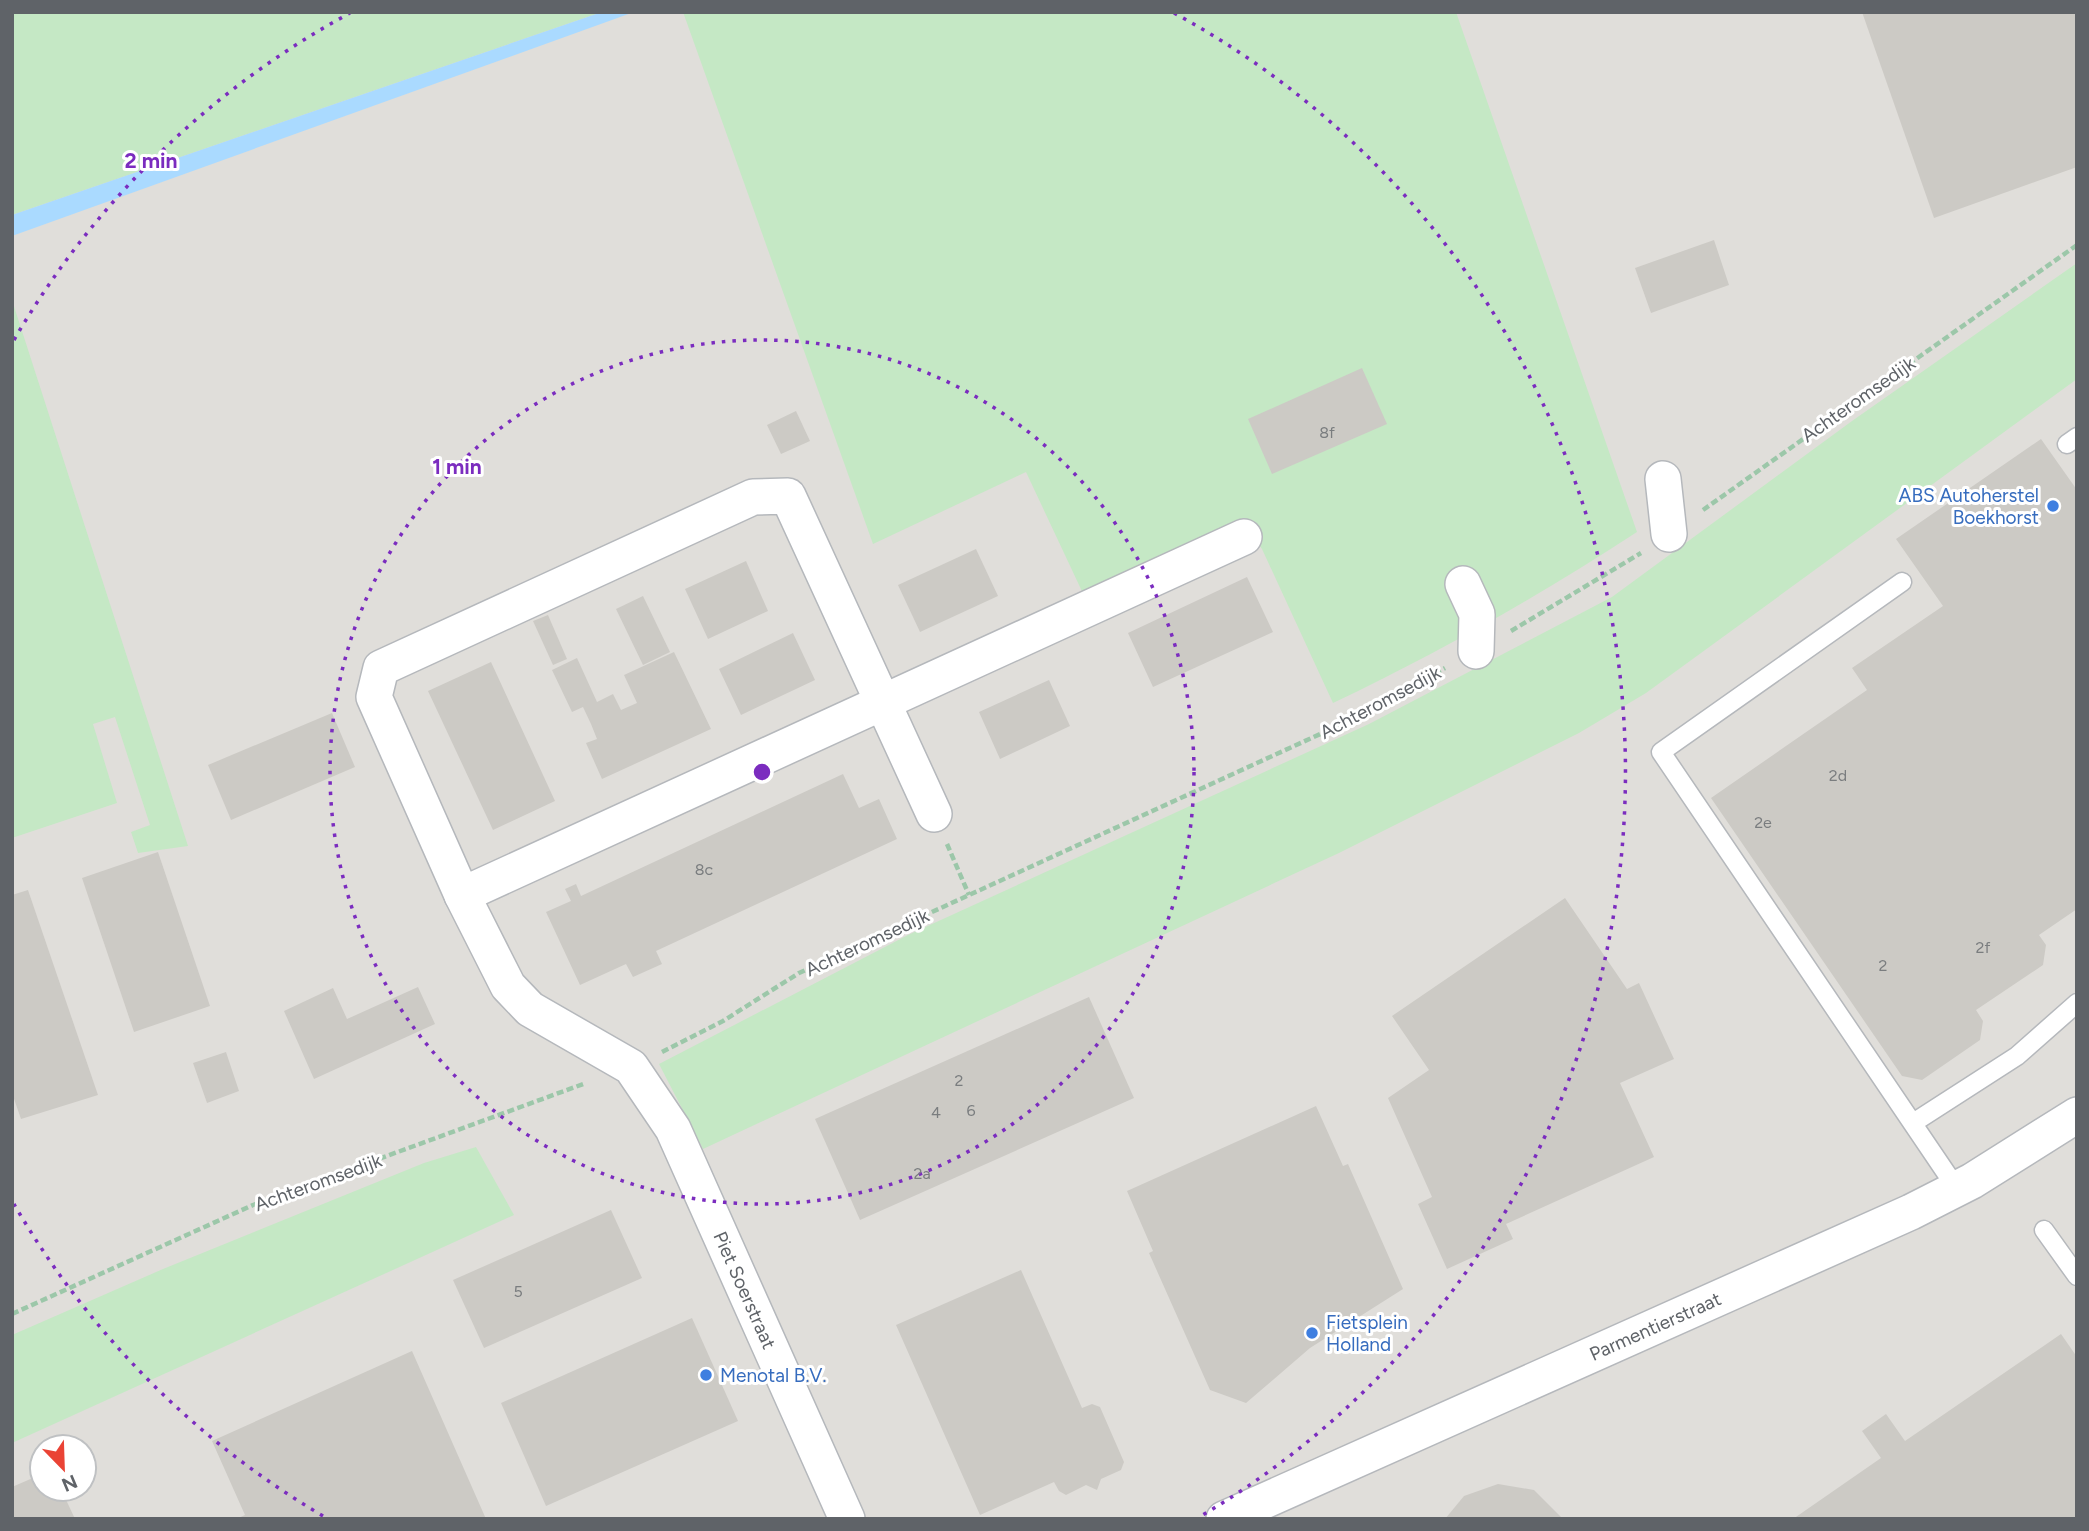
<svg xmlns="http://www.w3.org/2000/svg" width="2089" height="1531" font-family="Figtree,sans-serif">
<rect width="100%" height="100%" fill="#f1efe8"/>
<path fill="#e0deda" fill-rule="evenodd" d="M 12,12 L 2077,12 L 2077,1519 L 12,1519 ZM 42,1447 L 84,1447 L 84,1489 L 42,1489 Z"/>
<g fill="#c5e8c5">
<path d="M 12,12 L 602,12 L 12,215 Z"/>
<path d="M 683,12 L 1456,12 L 1637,532 C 1539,596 1438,653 1333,703 L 1262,549 L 1245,526 L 1087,602 L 1026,472 L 873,544 Z"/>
<path d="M 2077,263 L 2077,379 L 1646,693 L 1579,733 L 1339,853 L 703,1149 L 659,1064 L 908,935 L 1369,724 L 1612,597 L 1852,421 Z"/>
<path d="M 12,300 L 188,846 L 138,853 L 131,832 L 150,825 L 115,717 L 93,724 L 117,803 L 12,838 Z"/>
<path d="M 476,1147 L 514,1215 L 12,1443 L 12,1335 L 163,1269 L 424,1163 Z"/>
</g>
<path fill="#aadaff" d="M 602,12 L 634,12 L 12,236 L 12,215 Z"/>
<g fill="#cccac5">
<path d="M 1862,12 L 2077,12 L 2077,167 L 1934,218 Z"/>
<path d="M 1714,240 L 1729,285 L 1651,313 L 1635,268 Z"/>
<path d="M 1362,368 L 1387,424 L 1272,474 L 1248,419 Z"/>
<path d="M 796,411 L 810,441 L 781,454 L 767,425 Z"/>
<path d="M 2041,439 L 2077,490 L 2077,909 L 2039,935 L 2046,945 L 2043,965 L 1976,1010 L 1983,1021 L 1980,1040 L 1922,1080 L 1902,1076 L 1711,798 L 1867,690 L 1852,668 L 1943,606 L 1896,539 Z"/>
<path d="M 976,549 L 998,596 L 920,632 L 898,585 Z"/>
<path d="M 746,561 L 768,611 L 708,639 L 685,589 Z"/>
<path d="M 1247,577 L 1273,632 L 1153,687 L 1128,633 Z"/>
<path d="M 643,596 L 670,652 L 643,665 L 616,609 Z"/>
<path d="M 548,615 L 567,659 L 553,665 L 533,621 Z"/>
<path d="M 793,633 L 815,680 L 741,715 L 719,669 Z"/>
<path d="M 674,652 L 711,729 L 602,779 L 586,743 L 597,739 L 591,724 L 583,707 L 572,712 L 552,670 L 577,658 L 597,702 L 613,694 L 621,710 L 637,703 L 624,675 Z"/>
<path d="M 491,662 L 555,801 L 493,830 L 428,691 Z"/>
<path d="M 1049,680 L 1070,726 L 1000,759 L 979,712 Z"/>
<path d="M 332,713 L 355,767 L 231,820 L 208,765 Z"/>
<path d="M 843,774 L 859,808 L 879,799 L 897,839 L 656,951 L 662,964 L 633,977 L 626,964 L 580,985 L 546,912 L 571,901 L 565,889 L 576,884 L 581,896 Z"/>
<path d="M 158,852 L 210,1006 L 134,1032 L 82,878 Z"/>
<path d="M 28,890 L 98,1095 L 21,1119 L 12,1093 L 12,895 Z"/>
<path d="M 1565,898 L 1627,989 L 1639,983 L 1674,1059 L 1620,1083 L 1654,1157 L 1506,1224 L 1513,1239 L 1447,1269 L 1418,1204 L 1432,1197 L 1388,1098 L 1429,1070 L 1392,1016 Z"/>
<path d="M 418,987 L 435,1024 L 314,1079 L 284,1011 L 333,988 L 347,1019 Z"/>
<path d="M 1089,997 L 1134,1098 L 860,1220 L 815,1119 Z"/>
<path d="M 226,1052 L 239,1091 L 207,1103 L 193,1063 Z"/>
<path d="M 1316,1106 L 1343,1166 L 1348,1164 L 1403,1289 L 1310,1348 L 1246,1403 L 1210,1390 L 1149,1253 L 1153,1251 L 1127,1191 Z"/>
<path d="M 611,1210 L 642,1278 L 484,1348 L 453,1280 Z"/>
<path d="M 1021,1270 L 1082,1408 L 1092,1404 L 1100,1407 L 1124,1462 L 1121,1470 L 1101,1479 L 1097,1490 L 1086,1485 L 1066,1495 L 1059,1491 L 1054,1482 L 980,1515 L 896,1325 Z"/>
<path d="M 692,1318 L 738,1421 L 546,1506 L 501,1403 Z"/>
<path d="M 2061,1334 L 2077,1357 L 2077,1519 L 1793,1519 L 1881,1458 L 1862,1431 L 1886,1414 L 1905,1441 Z"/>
<path d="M 412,1351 L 486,1519 L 236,1519 L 245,1515 L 212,1441 Z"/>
<path d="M 42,1474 L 42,1489 L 61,1489 L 75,1519 L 12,1519 L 12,1487 Z"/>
<path d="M 1498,1484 L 1534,1490 L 1563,1519 L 1445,1519 L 1464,1496 Z"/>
</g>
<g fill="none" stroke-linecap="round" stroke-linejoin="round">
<defs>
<g id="lane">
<path d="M 2067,444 L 2077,437"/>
<path d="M 1902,582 L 1661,752 L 1957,1189"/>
<path d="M 1913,1123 L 2017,1056 L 2077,1003"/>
<path d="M 2044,1230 L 2077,1276"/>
</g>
<g id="street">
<path d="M 1663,479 L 1669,534"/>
<path d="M 1463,584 L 1477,614 L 1476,651"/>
<path d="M 462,895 L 1244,537"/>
<path d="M 847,1519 L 673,1129 L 631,1067 L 530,1009 L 508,986 L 462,895 L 374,697 L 381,668 L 753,497 L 788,496 L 934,814"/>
<path d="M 1224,1519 L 1911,1212 L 1972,1181 L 2077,1115"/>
</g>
</defs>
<use href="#lane" stroke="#b5b8bc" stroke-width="21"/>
<use href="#street" stroke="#b5b8bc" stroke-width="38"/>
<g stroke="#9cc7a9" stroke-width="4.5" stroke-dasharray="7 3.5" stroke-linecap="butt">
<path d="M 1703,510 L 2077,245"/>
<path d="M 1511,631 L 1641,553"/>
<path d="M 947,844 L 969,895"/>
<path d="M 662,1052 L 723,1021 L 799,973 L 1342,724 L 1445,668"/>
<path d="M 12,1314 L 253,1205 L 586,1083"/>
</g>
<use href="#lane" stroke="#fff" stroke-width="18"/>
<use href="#street" stroke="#fff" stroke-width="35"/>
</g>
<g fill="none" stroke="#7b2cbf" stroke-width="3.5" stroke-dasharray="3.5 7">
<circle cx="762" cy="772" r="432"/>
<path d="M323 1516A864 864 0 0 1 14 1204M14 340A864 864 0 0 1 350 13M1174 13A864 864 0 0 1 1201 1516"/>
</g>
<g fill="#3f7fe0" stroke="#fff" stroke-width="2.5">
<circle cx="2053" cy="506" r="7"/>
<circle cx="1312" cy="1333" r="7"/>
<circle cx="706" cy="1375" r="7"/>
</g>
<g text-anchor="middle" stroke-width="6" stroke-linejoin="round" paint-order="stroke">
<g font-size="16" fill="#7a7d7f">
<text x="1327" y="438">8f</text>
<text x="1838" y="781">2d</text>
<text x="1763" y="828">2e</text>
<text x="704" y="875">8c</text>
<text x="1983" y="953">2f</text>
<text x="1883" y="971">2</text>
<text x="959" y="1086">2</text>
<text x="971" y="1116">6</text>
<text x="936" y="1118">4</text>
<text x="922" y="1179">2a</text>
<text x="518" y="1297">5</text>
</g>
<g font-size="19" fill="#5f6368" stroke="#fff">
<text transform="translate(1858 399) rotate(-35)" y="7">Achteromsedijk</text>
<text transform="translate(1380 702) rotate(-28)" y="7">Achteromsedijk</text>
<text transform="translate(867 942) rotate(-25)" y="7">Achteromsedijk</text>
<text transform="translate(318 1182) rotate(-20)" y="7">Achteromsedijk</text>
<text transform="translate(745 1290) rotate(66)" y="7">Piet Soerstraat</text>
<text transform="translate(1655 1326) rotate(-24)" y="7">Parmentierstraat</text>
</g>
<g font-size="19" fill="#366cbe" stroke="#fff" text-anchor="start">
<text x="2039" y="502" text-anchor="end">ABS Autoherstel<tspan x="2039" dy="22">Boekhorst</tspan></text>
<text x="1326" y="1329">Fietsplein<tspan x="1326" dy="22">Holland</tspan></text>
<text x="720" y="1382">Menotal B.V.</text>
</g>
</g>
<circle cx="762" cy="772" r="10" fill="#7b2cbf" stroke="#fff" stroke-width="3.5"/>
<g font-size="21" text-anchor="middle" font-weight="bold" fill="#7b2cbf" stroke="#fff" stroke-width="6" stroke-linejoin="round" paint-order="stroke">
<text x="151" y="168">2 min</text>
<text x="457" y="474">1 min</text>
</g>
<rect width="2089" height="1531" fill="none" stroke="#5f6368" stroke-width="28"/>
<g transform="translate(63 1468) rotate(157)"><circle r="33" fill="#ffffff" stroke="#bfc1c3" stroke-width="2"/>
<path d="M0-5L12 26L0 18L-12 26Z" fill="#ea4335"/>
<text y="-10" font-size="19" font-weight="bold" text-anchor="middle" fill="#5f6368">N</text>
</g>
</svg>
